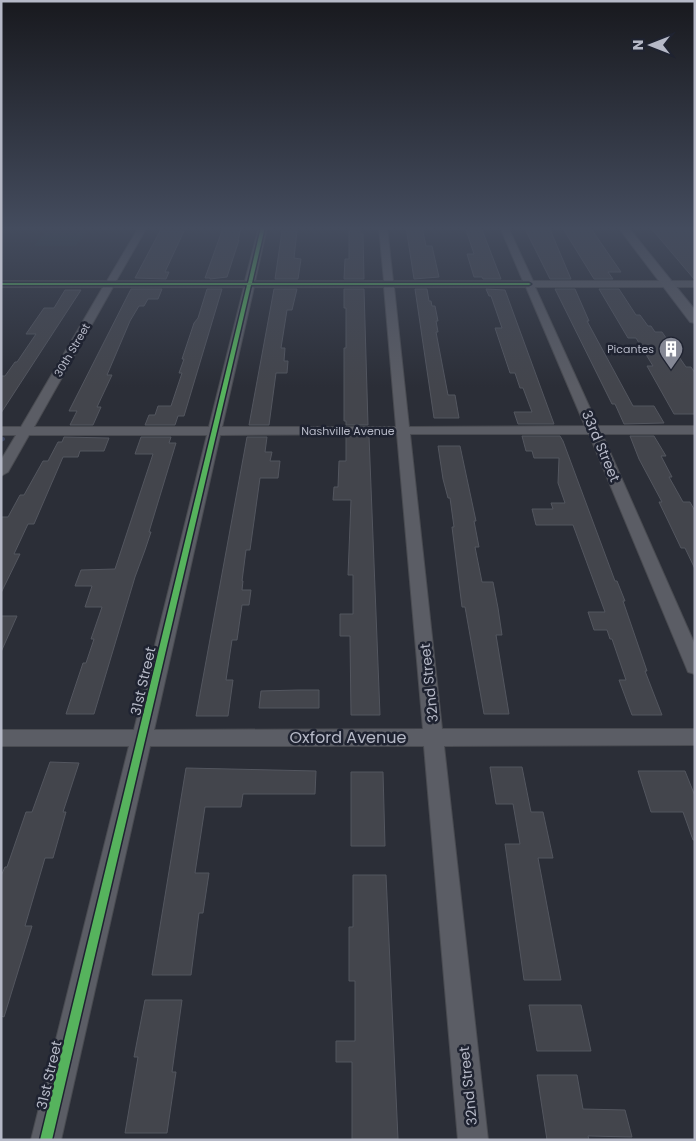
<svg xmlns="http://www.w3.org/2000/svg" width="696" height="1141" font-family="Poppins,sans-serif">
<rect width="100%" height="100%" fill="#2b2e37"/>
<path fill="#28363c" d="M 45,232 L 86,232 L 76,246 L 34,246 Z"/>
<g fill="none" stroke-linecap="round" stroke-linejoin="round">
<path stroke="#3b445f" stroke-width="4" d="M 1,440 L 3,439"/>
</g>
<g fill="#43454c" stroke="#53565f">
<path d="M 349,227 L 360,227 L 360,234 L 363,234 L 364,279 L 344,279 L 345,259 L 349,259 Z"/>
<path d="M 406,227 L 422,227 L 426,246 L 432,246 L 439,277 L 414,279 Z"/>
<path d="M 467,227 L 481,227 L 501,279 L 483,279 L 482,277 L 474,277 L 467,254 L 474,254 L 466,230 L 468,230 Z"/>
<path d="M 524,227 L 549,227 L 571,279 L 550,279 Z"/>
<path d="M 562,227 L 590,227 L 621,272 L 608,272 L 613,279 L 594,279 Z"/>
<path d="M 650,227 L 695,227 L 695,279 L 694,279 Z"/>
<path d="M 223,228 L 241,228 L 238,240 L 239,240 L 227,277 L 210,279 L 210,278 L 205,278 Z"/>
<path d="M 160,231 L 184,231 L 165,272 L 169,272 L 166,279 L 135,278 Z"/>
<path d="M 282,231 L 297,231 L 294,258 L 301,259 L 298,279 L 275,279 Z"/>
<path d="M 131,289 L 162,289 L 158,299 L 148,299 L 144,306 L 139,306 L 130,321 L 107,375 L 112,375 L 97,407 L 101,407 L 93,425 L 70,425 L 77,411 L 69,411 Z"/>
<path d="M 207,289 L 222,289 L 184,416 L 178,416 L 175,425 L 145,425 L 149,415 L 155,415 L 158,406 L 171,406 L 182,373 L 179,373 L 184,359 L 182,359 L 194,323 L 198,318 Z"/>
<path d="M 274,289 L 297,289 L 292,310 L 287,310 L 281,348 L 285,348 L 284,361 L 288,361 L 287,373 L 276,373 L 269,425 L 249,425 Z"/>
<path d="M 344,289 L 364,289 L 368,425 L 346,425 L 346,421 L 344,421 L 344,348 L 346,348 L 346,308 L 344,308 Z"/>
<path d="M 415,289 L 427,289 L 429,301 L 431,301 L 432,306 L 435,306 L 438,321 L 436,321 L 438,332 L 436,332 L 448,395 L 455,395 L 459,418 L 434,418 Z"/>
<path d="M 486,289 L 505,290 L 554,424 L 518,424 L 514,412 L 532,412 L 523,388 L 520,388 L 515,373 L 510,373 L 495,328 L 502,328 L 491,296 L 489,296 Z"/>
<path d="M 555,289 L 575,289 L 589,321 L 587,321 L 633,406 L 654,406 L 664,423 L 624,424 L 615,404 L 612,404 Z"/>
<path d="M 599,289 L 619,289 L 636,315 L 640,315 L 648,326 L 651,326 L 655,332 L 662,332 L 686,367 L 691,367 L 695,373 L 695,414 L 674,414 L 647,366 L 653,366 L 636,338 L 628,338 Z"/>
<path d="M 65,290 L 81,290 L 1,413 L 1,376 L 5,376 L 15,362 L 17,362 L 36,334 L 26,334 L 44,308 L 54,308 Z"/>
<path d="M 346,436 L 369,436 L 380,715 L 351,715 L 350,636 L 340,636 L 340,614 L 353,614 L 353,575 L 348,575 L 351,500 L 333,500 L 334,487 L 338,487 L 339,461 L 346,461 Z"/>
<path d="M 522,436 L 560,436 L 563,441 L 615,581 L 617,581 L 625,601 L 623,601 L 647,671 L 645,671 L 662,715 L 632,715 L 619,680 L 626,680 L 612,639 L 610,639 L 607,630 L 594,630 L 588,612 L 605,612 L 573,525 L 536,525 L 532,509 L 553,509 L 551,503 L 565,503 L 558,483 L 559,458 L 534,458 L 532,451 L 526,451 Z"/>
<path d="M 630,436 L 654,436 L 666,456 L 661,456 L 672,477 L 669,477 L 683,502 L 690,502 L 695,511 L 695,569 L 685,548 L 681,548 L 671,527 L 659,502 L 662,502 L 639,459 Z"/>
<path d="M 64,437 L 109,438 L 104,451 L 80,451 L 78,457 L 63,457 L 34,524 L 28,524 L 14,554 L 20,554 L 1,593 L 1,517 L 8,517 L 20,495 L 24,495 L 43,461 L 48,461 L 58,442 L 62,442 Z"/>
<path d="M 141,437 L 171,437 L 169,443 L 176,443 L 149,532 L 151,532 L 145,550 L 135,577 L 94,714 L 66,714 L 83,663 L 86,663 L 94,639 L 91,639 L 102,607 L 85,607 L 92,586 L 75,586 L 81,570 L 115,569 L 153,454 L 135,454 Z"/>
<path d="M 247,437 L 267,437 L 265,452 L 272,452 L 270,461 L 280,461 L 278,478 L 260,478 L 250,550 L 246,550 L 242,581 L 243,581 L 242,590 L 251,590 L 249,605 L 242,605 L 237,640 L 232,640 L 226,680 L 233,680 L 228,716 L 196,716 Z"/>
<path d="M 438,446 L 460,446 L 476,521 L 474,521 L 479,547 L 475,547 L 482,582 L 493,582 L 498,608 L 502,635 L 496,635 L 509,714 L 484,714 L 465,607 L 462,607 L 452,527 L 454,527 L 450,498 L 448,498 L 443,479 Z"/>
<path d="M 1,616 L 17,616 L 1,652 Z"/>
<path d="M 298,690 L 319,690 L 319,708 L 259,708 L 261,691 Z"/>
<path d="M 50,762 L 79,763 L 63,812 L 66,812 L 53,858 L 45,858 L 25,926 L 32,926 L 4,1017 L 1,1016 L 1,876 L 5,867 L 7,867 L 26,812 L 32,812 Z"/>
<path d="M 490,767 L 522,767 L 531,812 L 543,812 L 553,858 L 538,858 L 561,980 L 524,980 L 505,844 L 520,844 L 513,804 L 496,804 Z"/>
<path d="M 186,768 L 316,771 L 315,794 L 243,794 L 241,807 L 205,807 L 195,873 L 209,873 L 203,913 L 199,913 L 191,975 L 152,975 Z"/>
<path d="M 638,771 L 685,771 L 695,796 L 695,840 L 693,840 L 683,812 L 651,812 Z"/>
<path d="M 351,772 L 383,772 L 385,846 L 351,846 Z"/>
<path d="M 353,875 L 386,875 L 398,1139 L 352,1139 L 352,1062 L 336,1062 L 336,1041 L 355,1041 L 355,981 L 349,981 L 349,927 L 353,927 Z"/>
<path d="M 145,1000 L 182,1000 L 172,1072 L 176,1072 L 167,1133 L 125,1133 L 138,1057 L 134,1057 Z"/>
<path d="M 529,1005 L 581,1005 L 591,1051 L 537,1051 Z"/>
<path d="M 537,1075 L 577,1075 L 583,1109 L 625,1110 L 632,1137 L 588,1136 L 589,1140 L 547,1140 Z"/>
</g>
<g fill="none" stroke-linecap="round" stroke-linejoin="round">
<defs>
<path id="minor" d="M 139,227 L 147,227 L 116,281 L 245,281 L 259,227 L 267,227 L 255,281 L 384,281 L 379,227 L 387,227 L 393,281 L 523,281 L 500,227 L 508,227 L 533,281 L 695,281 L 695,287 L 535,287 L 598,426 L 695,426 L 695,434 L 602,434 L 695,645 L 695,674 L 688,672 L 686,667 L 589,434 L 410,434 L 442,729 L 695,729 L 695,745 L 444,746 L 488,1140 L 458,1140 L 424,746 L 150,746 L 61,1140 L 31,1140 L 129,746 L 1,746 L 1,730 L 134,730 L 207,435 L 29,435 L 8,472 L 1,476 L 1,460 L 16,435 L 1,435 L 1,427 L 21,427 L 103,287 L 1,287 L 1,281 L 107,281 ZM 113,287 L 244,287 L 209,427 L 34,427 ZM 254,287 L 384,287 L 396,427 L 222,427 ZM 394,287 L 526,287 L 585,426 L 409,427 ZM 397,434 L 423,729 L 154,730 L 220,435 Z"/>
<path id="major" d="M 618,227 L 628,227 L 695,310 L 695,323 L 690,322 Z"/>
</defs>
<use href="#minor" stroke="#494b51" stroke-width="2"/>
<use href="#major" stroke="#494b54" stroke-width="2"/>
<use href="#minor" fill="#5b5d65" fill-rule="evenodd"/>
<use href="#major" fill="#5d5f67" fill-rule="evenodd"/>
<defs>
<path id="cycleway" d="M 261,227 L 265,227 L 252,283 L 529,283 L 531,284 L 529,285 L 251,285 L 52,1140 L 40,1140 L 247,285 L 1,285 L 1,283 L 248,283 Z"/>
</defs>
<use href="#cycleway" stroke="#1f2331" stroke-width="3"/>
<use href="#cycleway" fill="#56b35d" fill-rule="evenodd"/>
</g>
<linearGradient id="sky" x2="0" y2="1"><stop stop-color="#18191e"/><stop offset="0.59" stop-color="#444c5e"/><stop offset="1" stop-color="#444c5e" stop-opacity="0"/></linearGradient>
<rect width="696" height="387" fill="url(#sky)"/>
<defs>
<symbol id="building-pin" viewBox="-11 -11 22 30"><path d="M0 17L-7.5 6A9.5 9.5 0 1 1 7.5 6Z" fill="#858895" stroke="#1f2331"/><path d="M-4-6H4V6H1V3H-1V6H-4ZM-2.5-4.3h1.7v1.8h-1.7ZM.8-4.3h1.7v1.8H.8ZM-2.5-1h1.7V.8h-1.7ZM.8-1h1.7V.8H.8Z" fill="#fff"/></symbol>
</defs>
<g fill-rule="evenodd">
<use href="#building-pin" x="657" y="335" width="28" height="38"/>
</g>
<g text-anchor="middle" stroke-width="5" stroke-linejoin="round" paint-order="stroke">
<g font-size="11" fill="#b6b9c7" stroke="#1f2331" text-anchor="end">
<text x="654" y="353">Picantes</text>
</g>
<g font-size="11" fill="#b6b9c7" stroke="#1f2331">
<text transform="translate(72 350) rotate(-60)" y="4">30th Street</text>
<text x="348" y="435">Nashville Avenue</text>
</g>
<g font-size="14" fill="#b6b9c7" stroke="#1f2331">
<text transform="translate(601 446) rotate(67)" y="5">33rd Street</text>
<text transform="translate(143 681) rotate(-77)" y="5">31st Street</text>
<text transform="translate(429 683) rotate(-96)" y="5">32nd Street</text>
<text transform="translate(49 1075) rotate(-77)" y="5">31st Street</text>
<text transform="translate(468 1086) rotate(-96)" y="5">32nd Street</text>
</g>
<g font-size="16" fill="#b6b9c7" stroke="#1f2331">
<text x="348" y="743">Oxford Avenue</text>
</g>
</g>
<rect width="696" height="1141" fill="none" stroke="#b6b9c7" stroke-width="5"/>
<g transform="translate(651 45) rotate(270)" stroke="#1f2331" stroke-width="4" paint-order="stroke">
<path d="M0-4L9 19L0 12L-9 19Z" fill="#b6b9c7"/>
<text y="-8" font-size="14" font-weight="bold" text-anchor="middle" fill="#b6b9c7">N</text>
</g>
</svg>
